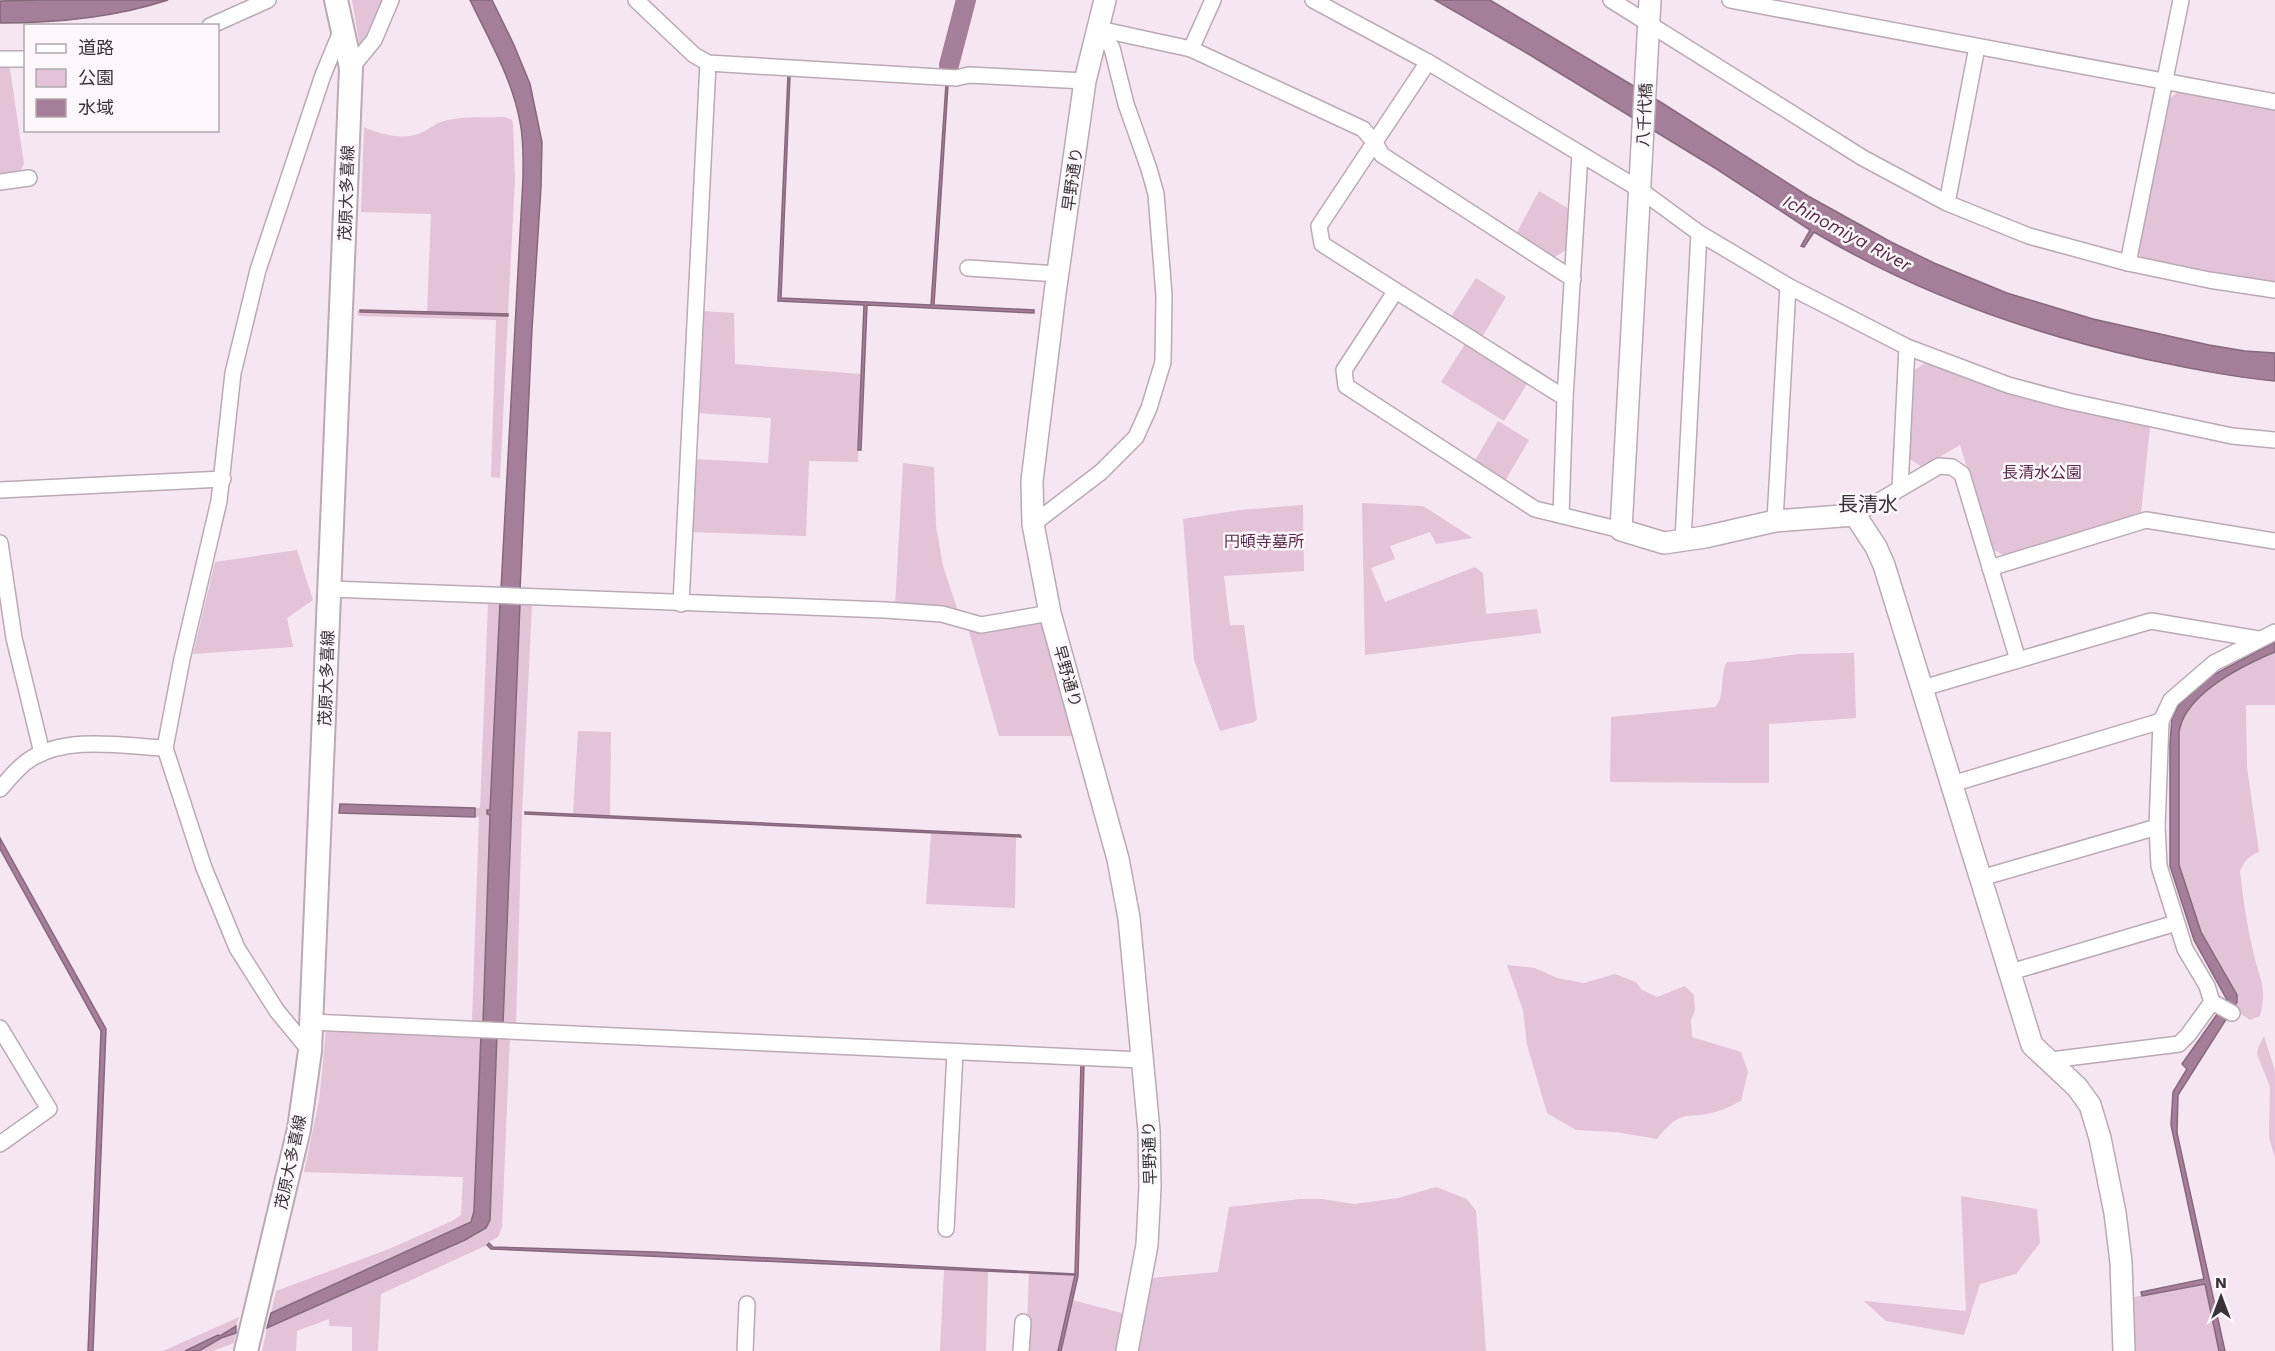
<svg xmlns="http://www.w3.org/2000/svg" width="2275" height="1351" font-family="'Work Sans','Noto Sans JP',sans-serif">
<rect width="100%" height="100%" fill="#f6e6f1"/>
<g fill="#e2c3d8">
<path d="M 352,0 L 385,0 L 369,40 L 360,47 Z"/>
<path d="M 0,62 L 9,62 L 24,164 L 19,173 L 0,175 Z"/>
<path d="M 2180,90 L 2275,108 L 2275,287 L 2145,263 L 2136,250 L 2168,100 Z"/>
<path d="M 505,117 L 512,120 L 513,125 L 515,179 L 508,314 L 427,312 L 431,214 L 361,212 L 364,127 C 382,135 405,141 423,132 C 433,127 436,122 448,120 C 467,116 486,118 505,117 Z"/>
<path d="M 1539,191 L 1569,209 L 1568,249 L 1553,258 L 1516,234 Z"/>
<path d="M 1476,278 L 1506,297 L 1482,337 L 1451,317 Z"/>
<path d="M 357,310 L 360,312 L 508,316 L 500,478 L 491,477 L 496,320 L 358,316 Z"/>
<path d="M 702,311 L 734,313 L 735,364 L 861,374 L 858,462 L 809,461 L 806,536 L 690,532 L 694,459 L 768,463 L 771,418 L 697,413 Z"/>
<path d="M 1465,344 L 1527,384 L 1504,421 L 1441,382 Z"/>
<path d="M 1928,361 L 1986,385 L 2106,417 L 2150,427 L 2141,513 L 2005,556 L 1992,549 L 1960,445 L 1922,467 L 1908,458 L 1913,371 Z"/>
<path d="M 1498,421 L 1529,440 L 1504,483 L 1474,462 Z"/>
<path d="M 903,463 L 934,467 L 936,526 L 943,566 L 959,614 L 895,607 Z"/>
<path d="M 1362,503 L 1423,506 L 1473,538 L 1436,544 L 1430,532 L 1390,546 L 1395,559 L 1371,568 L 1385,602 L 1475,567 L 1483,573 L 1486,614 L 1537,609 L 1541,633 L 1365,655 Z"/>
<path d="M 1303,505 L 1304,571 L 1224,576 L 1230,625 L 1244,625 L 1257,719 L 1254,722 L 1220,731 L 1194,660 L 1183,519 L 1240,510 Z"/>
<path d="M 297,550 L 313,600 L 287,618 L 293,647 L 193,654 L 215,562 Z"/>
<path d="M 488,603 L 500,603 L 490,810 L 487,810 L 490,814 L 483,1023 L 472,1023 L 479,817 L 475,817 L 475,808 L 480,808 Z"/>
<path d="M 520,603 L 532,604 L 522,814 L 516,1025 L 503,1024 L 509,815 L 512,815 L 509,811 Z"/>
<path d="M 1043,619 L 1074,736 L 999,736 L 968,628 Z"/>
<path d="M 2275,651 L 2275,705 L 2246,705 L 2247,767 L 2259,852 C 2249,856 2244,861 2240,871 C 2243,898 2247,926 2253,951 C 2259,979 2268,985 2260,1016 L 2250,1020 L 2232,1008 L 2201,933 L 2178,864 L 2179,728 C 2187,692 2244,664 2275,651 Z"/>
<path d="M 1854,653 L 1856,718 L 1769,724 L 1769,783 L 1610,782 L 1611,717 L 1715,707 C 1726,697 1719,675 1727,662 L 1748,661 L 1798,654 Z"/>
<path d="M 578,731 L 611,732 L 610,816 L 573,814 Z"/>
<path d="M 931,833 L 1016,837 L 1015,908 L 926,904 Z"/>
<path d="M 1507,965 L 1535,968 L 1557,978 L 1584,983 L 1615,974 L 1636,982 L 1642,990 L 1657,997 L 1685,986 L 1694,995 L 1695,1010 L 1691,1020 L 1692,1037 L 1741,1052 L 1748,1072 L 1741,1101 C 1734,1104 1726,1109 1719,1111 C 1686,1121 1683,1106 1657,1139 L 1615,1132 L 1576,1130 L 1547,1113 L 1527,1045 L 1523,1010 Z"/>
<path d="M 329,1028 L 481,1034 L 474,1216 L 467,1225 L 271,1313 L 276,1291 L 389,1249 L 452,1221 L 461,1215 L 463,1177 L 304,1172 L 319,1101 L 326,1030 Z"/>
<path d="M 497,1034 L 510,1035 L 502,1227 L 498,1237 L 487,1243 L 487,1245 L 381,1294 L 378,1351 L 352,1351 L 352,1327 L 329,1326 L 329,1319 L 297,1331 L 296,1351 L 262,1351 L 267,1328 L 478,1234 L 490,1220 Z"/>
<path d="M 2264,1036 L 2275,1071 L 2275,1158 L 2269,1137 L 2270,1087 L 2257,1054 L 2258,1048 Z"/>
<path d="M 1436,1187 L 1467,1199 L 1476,1211 L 1486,1351 L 1137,1351 L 1151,1278 L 1218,1272 L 1229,1207 L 1300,1199 L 1322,1199 L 1354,1204 L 1398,1198 Z"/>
<path d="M 1961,1196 L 2037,1209 L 2040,1243 L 2016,1274 L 1980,1284 L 1964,1335 L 1886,1321 L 1864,1301 L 1966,1311 Z"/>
<path d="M 944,1269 L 988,1271 L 986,1351 L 940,1351 Z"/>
<path d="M 1029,1273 L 1076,1275 L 1058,1351 L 1026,1351 Z"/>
<path d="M 2206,1283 L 2219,1351 L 2135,1351 L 2134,1297 Z"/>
<path d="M 1072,1300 L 1126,1314 L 1119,1351 L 1061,1351 Z"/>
<path d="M 239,1317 L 236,1326 L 219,1337 L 218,1335 L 185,1351 L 163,1351 Z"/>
<path d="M 236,1333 L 234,1343 L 213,1351 L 199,1351 L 220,1338 Z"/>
</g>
<g fill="#a57f99" stroke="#85687c" stroke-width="1.5">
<path d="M 42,0 L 168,0 C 113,18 57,23 0,23 L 0,1 Z"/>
<path d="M 470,0 L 492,0 L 514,45 L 530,84 L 542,142 L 541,187 L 532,329 L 520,590 L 501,589 L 523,178 C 523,159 524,140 520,122 C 512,78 489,40 470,0 Z"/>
<path d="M 1435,0 L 1490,0 L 1662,103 L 1808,196 L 1891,242 L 1934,263 L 2007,293 L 2093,319 L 2209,345 L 2245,351 L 2275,353 L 2275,381 C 2231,377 2188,368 2145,359 C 2029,333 1916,293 1814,232 L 1804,247 L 1801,246 L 1810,230 L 1715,168 L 1530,55 Z"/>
<path d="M 788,75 L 790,75 L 781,298 L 931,305 L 946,84 L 948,85 L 934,305 L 1034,310 L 1034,313 L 867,305 L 861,450 L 858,450 L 864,305 L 778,301 Z"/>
<path d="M 360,310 L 508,314 L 508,316 L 360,312 Z"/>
<path d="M 500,603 L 520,604 L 503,1024 L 483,1023 L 490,815 L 487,814 L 487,810 L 490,810 Z"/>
<path d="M 2275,642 L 2275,652 C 2242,666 2185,694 2179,732 L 2179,865 L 2201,932 L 2237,995 L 2237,1002 L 2178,1095 L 2177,1133 L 2225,1351 L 2219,1351 L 2205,1284 L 2142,1296 L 2141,1292 L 2204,1279 L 2171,1125 L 2173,1092 L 2187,1069 L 2182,1064 L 2227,1000 L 2194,940 L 2170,866 L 2170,743 L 2172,718 L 2179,705 L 2211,676 Z"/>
<path d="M 340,804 L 475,808 L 475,817 L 339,813 Z"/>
<path d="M 525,812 L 1020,835 L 1021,837 L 525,814 Z"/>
<path d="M 0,838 L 106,1029 L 93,1351 L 88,1351 L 101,1031 L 0,849 Z"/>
<path d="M 481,1034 L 497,1034 L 490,1220 L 486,1228 L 465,1240 L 267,1328 L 271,1313 L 471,1222 L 474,1211 Z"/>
<path d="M 1081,1063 L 1084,1063 L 1078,1276 L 1061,1351 L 1058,1351 L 1075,1275 L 491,1249 L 487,1245 L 489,1243 L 493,1247 L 655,1252 L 1075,1274 Z"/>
<path d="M 236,1326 L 236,1333 L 221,1338 L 199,1351 L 185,1351 L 218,1335 L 220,1336 Z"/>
</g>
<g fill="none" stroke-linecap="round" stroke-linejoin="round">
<path stroke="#a57f99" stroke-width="20" d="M 949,65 L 966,0"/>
<defs>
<g id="street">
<path d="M 636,0 L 694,55 L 708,63 L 956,78 L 969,75 L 1085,81"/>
<path d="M 1313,0 L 1428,62 L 1639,189 L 1699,233 L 1788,286 L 1907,347 L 2008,385 L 2068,401 L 2232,436 L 2275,440"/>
<path d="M 1611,0 L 1863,158 L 1947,203 L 2029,236 L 2128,263 L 2209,280 L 2275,290"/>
<path d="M 1730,0 L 2275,102"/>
<path d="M 210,26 L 268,0"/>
<path d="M 1099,29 L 1191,49 L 1363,129 L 1375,143 L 1382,155 L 1573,279"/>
<path d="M 1191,49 L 1213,0"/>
<path d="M 0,59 L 26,59"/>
<path d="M 1428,62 L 1319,226 L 1322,244 L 1565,398"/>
<path d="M 351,68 L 374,40 L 391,0"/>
<path d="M 0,182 L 29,178"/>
<path d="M 1947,203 L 1977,47"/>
<path d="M 2128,263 L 2181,0"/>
<path d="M 968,268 L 1058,274"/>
<path d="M 1395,292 L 1344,370 L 1346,386 L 1535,509 L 1621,530"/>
<path d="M 1900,488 L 1907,347"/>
<path d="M 0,490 L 223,479"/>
<path d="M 1561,515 L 1565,398 L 1580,154"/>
<path d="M 1855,515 L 1939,466 L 1952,467 L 1962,474 L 2018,660"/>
<path d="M 1775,521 L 1788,286"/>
<path d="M 1033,524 L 1101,472 L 1136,437 L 1149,408 L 1163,362 L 1164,295 L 1156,194 L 1149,169 L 1126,104 L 1112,48 L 1099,29"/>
<path d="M 1683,540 L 1699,233"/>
<path d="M 0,543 L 14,638 L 42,753"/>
<path d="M 1990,568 L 2146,520 L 2275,541"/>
<path d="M 330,589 L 885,610 L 942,614 L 981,625 L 1050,613"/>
<path d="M 681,604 L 708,63"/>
<path d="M 1923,688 L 2151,621 L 2258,639"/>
<path d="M 1952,784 L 2161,721"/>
<path d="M 0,789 C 9,779 17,768 29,760 C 66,735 122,746 165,748"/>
<path d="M 1981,878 L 2157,827"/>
<path d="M 2011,972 L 2176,923"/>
<path d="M 2212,1002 L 2207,986 L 2185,949 L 2159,866 L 2157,827 L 2161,721 L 2171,700 L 2214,663 L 2275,632"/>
<path d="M 2212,1002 L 2232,1013"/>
<path d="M 311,1022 L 1141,1060"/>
<path d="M 0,1028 L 49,1109 L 0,1144"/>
<path d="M 310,1051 L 277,1011 L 237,948 L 204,868 L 165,748 L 182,659 L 219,501 L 233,373 L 258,270 L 323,75 L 342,29"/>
<path d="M 2051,1060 L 2179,1044 L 2188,1035 L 2212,1002"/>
<path d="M 946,1229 L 955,1052"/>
<path d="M 745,1351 L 747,1304"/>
<path d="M 1021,1351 L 1023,1322"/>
</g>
<g id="secondary">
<path d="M 1105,0 L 1085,81 L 1055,293 L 1032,481 L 1033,524 L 1050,613 L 1118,859 L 1129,918 L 1149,1131 L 1150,1187 L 1147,1245 L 1127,1351"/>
<path d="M 1650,0 L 1621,530 L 1664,543 L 1705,537 L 1775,521 L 1855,515 L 1876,547 L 1884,565 L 2032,1045 L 2077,1087 L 2090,1105 L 2100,1138 L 2115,1213 L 2121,1262 L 2124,1351"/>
</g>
<path id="primary" d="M 246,1351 L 299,1129 L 310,1051 L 351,68 L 336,0"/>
</defs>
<use href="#street" stroke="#b9aab4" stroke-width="18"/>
<use href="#secondary" stroke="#b9aab4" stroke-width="24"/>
<use href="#primary" stroke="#b9aab4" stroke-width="26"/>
<use href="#street" stroke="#fff" stroke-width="15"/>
<use href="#secondary" stroke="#fff" stroke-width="21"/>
<use href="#primary" stroke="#fff" stroke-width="22"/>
</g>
<g text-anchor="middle" stroke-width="5" stroke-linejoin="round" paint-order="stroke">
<g font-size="16" fill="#393337" stroke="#fdf7fb">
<text transform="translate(1644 115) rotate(-87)" y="6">八千代橋</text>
<text transform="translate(1072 179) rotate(-82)" y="6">早野通り</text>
<text transform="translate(346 193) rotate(-88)" y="6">茂原大多喜線</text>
<text transform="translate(1068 676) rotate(74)" y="6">早野通り</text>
<text transform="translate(326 678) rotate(-88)" y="6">茂原大多喜線</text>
<text transform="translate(1149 1153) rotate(-92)" y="6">早野通り</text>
<text transform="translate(290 1162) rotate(-78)" y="6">茂原大多喜線</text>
</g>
<g font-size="16" fill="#59284d" stroke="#fdf7fb">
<text x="2042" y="478">長清水公園</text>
<text x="1264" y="547">円頓寺墓所</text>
</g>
<g font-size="18" font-style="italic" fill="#56264a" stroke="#fdf7fb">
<text transform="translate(1847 233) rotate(28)" y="6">Ichinomiya River</text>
</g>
<g font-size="20" fill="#393337" stroke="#fdf7fb">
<text x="1868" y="511">長清水</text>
</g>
</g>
<rect x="24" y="24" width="195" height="108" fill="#fdf7fb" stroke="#afa9ad" stroke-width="1.5"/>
<rect x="36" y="44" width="30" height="9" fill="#ffffff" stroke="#afa9ad" stroke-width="1.5"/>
<text x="78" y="54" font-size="18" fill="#393337">道路</text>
<rect x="36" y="69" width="30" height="18" fill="#e2c3d8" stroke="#afa9ad" stroke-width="1.5"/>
<text x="78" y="84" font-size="18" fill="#393337">公園</text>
<rect x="36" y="99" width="30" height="18" fill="#a57f99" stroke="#afa9ad" stroke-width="1.5"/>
<text x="78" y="114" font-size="18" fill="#393337">水域</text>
<g transform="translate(2221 1297)" stroke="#fdf7fb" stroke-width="4.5" paint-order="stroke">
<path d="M0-4.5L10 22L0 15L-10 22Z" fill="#393337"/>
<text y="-9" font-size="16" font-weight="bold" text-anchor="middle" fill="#393337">N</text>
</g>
</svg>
